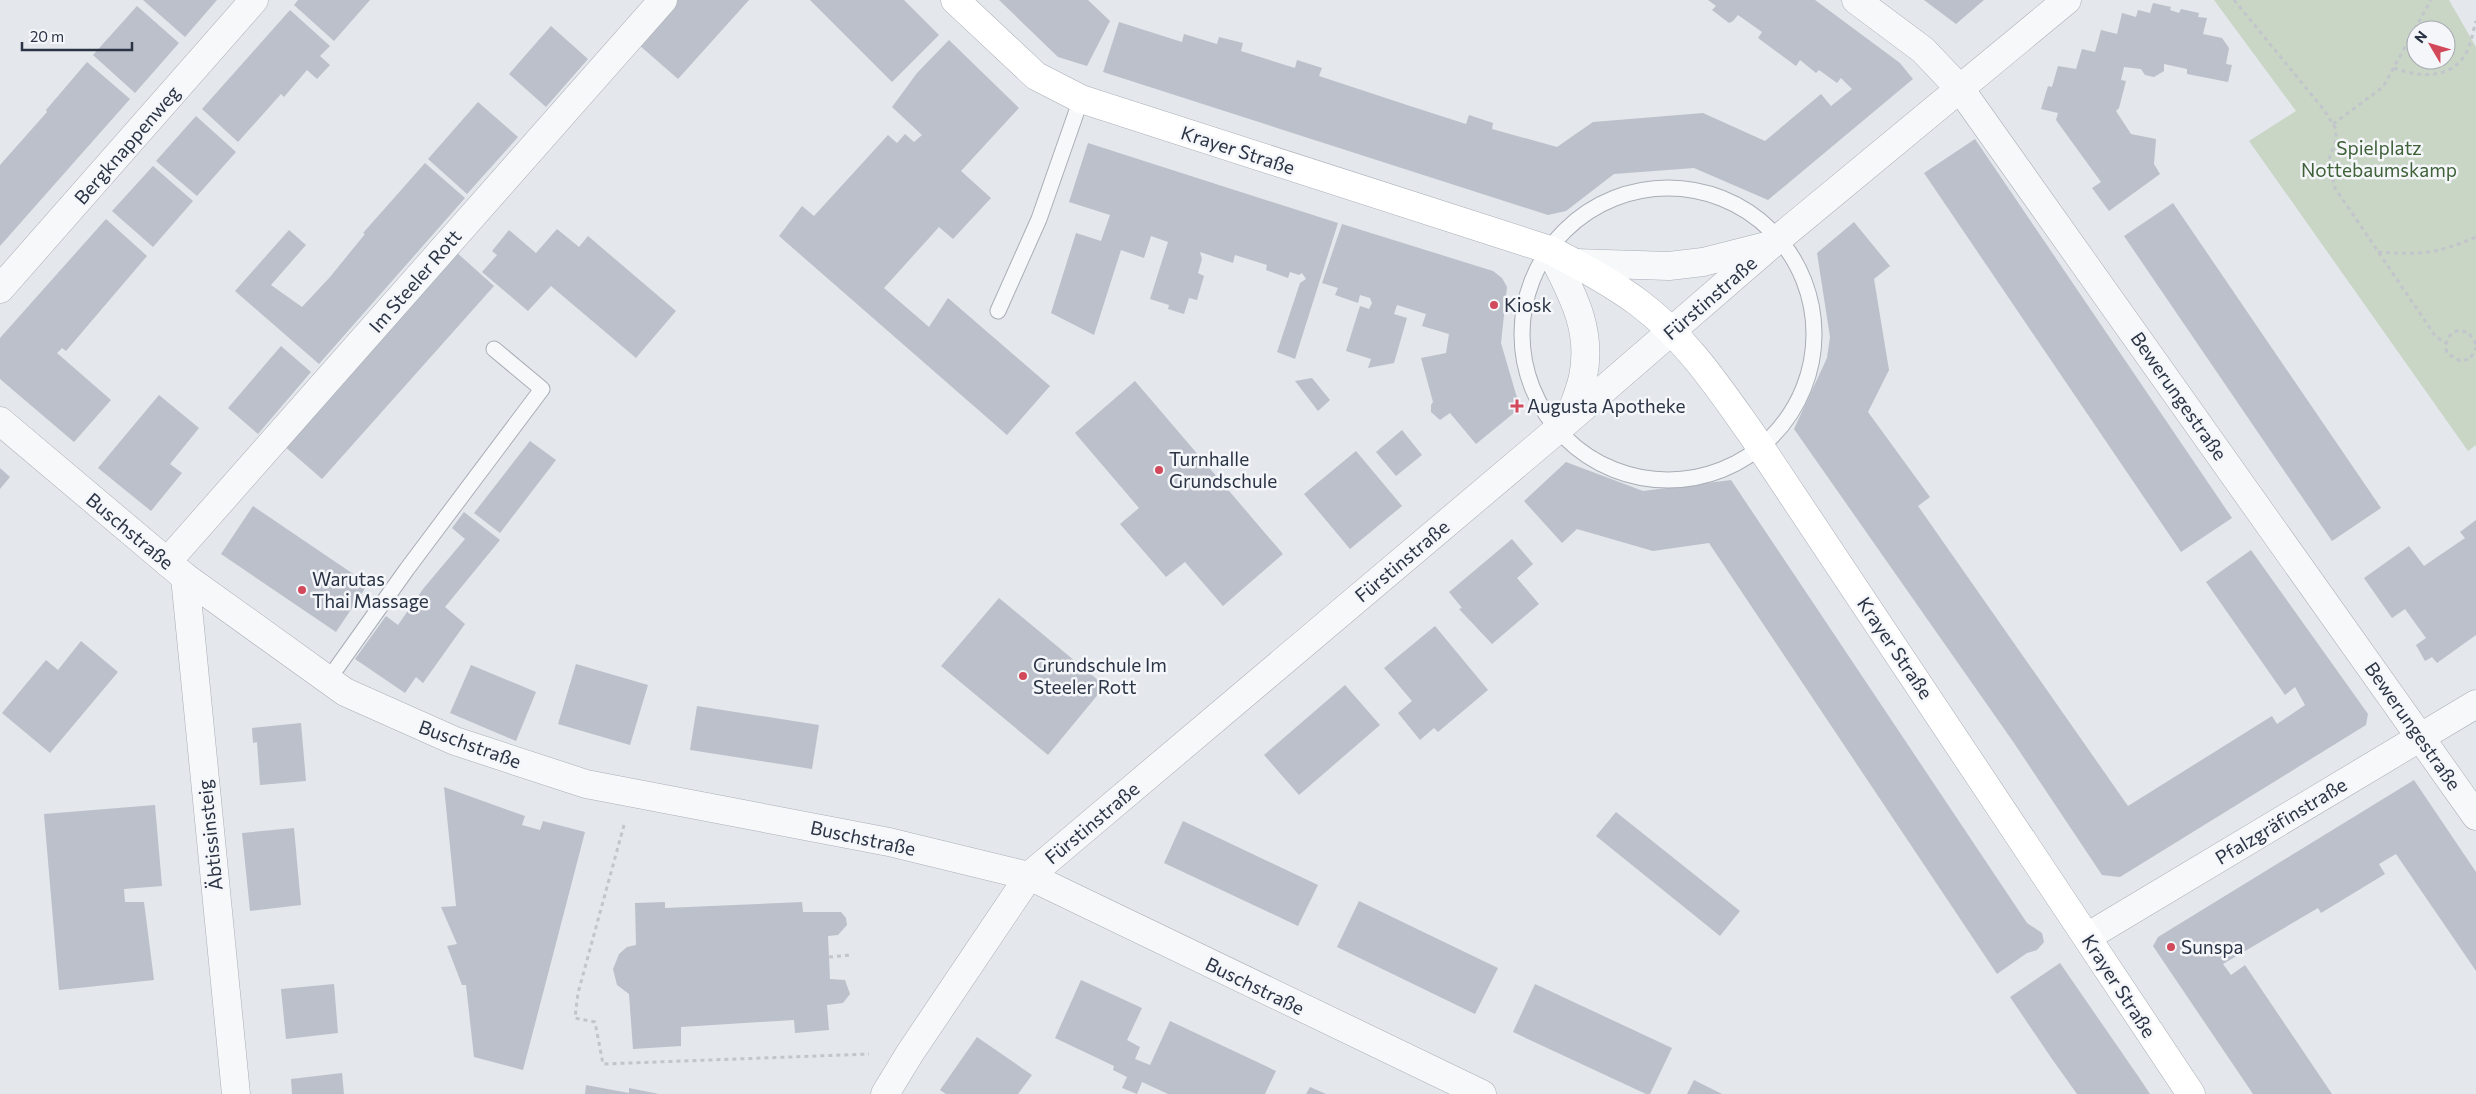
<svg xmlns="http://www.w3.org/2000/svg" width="2476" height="1094" font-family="Commissioner,sans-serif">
<rect width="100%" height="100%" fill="#e4e7ec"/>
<path fill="#c9d6c5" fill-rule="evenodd" d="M 2214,0 L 2449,0 L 2476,47 L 2476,445 L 2468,451 L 2249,141 L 2296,111 ZM 2416,30 L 2446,30 L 2446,60 L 2416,60 Z"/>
<g fill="#bbc0ca">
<path d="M 143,0 L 217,0 L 185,37 Z"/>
<path d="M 298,0 L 370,0 L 334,41 L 294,5 Z"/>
<path d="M 678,0 L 749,0 L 678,79 L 638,44 Z"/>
<path d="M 810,0 L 904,0 L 939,35 L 892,82 Z"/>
<path d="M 999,0 L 1088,0 L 1110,21 L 1087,66 L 1058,57 Z"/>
<path d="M 1708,0 L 1815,0 L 1900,63 L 1913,79 L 1768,200 L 1694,168 L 1614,174 L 1566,211 L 1548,215 L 1103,72 L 1119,22 L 1182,42 L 1184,34 L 1217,44 L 1219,37 L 1243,43 L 1241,51 L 1295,68 L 1297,60 L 1322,68 L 1319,76 L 1410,106 L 1466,124 L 1469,115 L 1493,123 L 1492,129 L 1557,147 L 1593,122 L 1703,113 L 1765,141 L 1821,94 L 1831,106 L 1852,89 L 1841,78 L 1837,83 L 1819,70 L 1816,73 L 1800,60 L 1796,66 L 1758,38 L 1762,32 L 1738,15 L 1733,21 L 1729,23 L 1712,10 L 1716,6 Z"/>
<path d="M 1924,0 L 1984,0 L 1956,24 Z"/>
<path d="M 2153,3 L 2171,7 L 2170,10 L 2179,13 L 2181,9 L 2199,13 L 2198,17 L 2207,18 L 2203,34 L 2222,38 L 2229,48 L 2226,64 L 2232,65 L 2228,82 L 2187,74 L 2187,69 L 2164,64 L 2164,71 L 2154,77 L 2145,75 L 2141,69 L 2124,67 L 2121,80 L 2126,81 L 2119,108 L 2116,111 L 2131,134 L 2156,139 L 2154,164 L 2160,174 L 2109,211 L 2092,188 L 2101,182 L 2056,120 L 2058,113 L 2041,109 L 2048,86 L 2052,87 L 2058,66 L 2076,69 L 2082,49 L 2095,52 L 2101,30 L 2117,34 L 2122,13 L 2136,17 L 2138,10 L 2150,13 Z"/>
<path d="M 137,6 L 179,43 L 135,93 L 93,55 Z"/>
<path d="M 290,10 L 330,46 L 320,56 L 330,65 L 317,79 L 307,70 L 284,97 L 281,94 L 238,142 L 202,109 Z"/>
<path d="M 551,26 L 588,59 L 546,107 L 509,74 Z"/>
<path d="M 949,40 L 1019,108 L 961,171 L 991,198 L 953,239 L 939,227 L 884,288 L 929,327 L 948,298 L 1050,386 L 1007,435 L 779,236 L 802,206 L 814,216 L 888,135 L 897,143 L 905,134 L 914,142 L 922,135 L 892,107 L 917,73 Z"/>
<path d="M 87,62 L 130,99 L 0,246 L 0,165 L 47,112 L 46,110 Z"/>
<path d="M 478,102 L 518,137 L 467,194 L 428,159 Z"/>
<path d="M 196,116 L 236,152 L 197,196 L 156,161 Z"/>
<path d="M 1975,139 L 2232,518 L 2181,552 L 1924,173 Z"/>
<path d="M 1088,143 L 1338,223 L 1295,359 L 1277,352 L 1300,283 L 1306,279 L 1302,273 L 1299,275 L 1290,272 L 1288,278 L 1266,270 L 1267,265 L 1235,255 L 1233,263 L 1200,252 L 1202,259 L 1198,273 L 1204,276 L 1197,300 L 1189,298 L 1184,314 L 1168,309 L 1169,305 L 1150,299 L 1168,242 L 1151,236 L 1144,258 L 1121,250 L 1094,335 L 1051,313 L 1076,233 L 1101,241 L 1110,215 L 1069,202 Z"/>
<path d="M 425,163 L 465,198 L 319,364 L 235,291 L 289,230 L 306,245 L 271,285 L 302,307 L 330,277 L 365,234 L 363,233 Z"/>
<path d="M 153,166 L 193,201 L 153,247 L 112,211 Z"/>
<path d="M 2173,203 L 2381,508 L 2332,541 L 2124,236 Z"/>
<path d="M 106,219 L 147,256 L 66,351 L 62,348 L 57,353 L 111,400 L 74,442 L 0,379 L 0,338 Z"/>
<path d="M 1854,222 L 1890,266 L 1874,279 L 1889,370 L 1868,412 L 1930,497 L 1918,506 L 2128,806 L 2272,716 L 2277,724 L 2305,705 L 2295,687 L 2285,695 L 2206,582 L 2251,550 L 2368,714 L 2366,725 L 2120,877 L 2102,875 L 2014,743 L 1794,429 L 1827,358 L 1830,337 L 1817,253 Z"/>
<path d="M 1342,224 L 1493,271 L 1502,278 L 1507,287 L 1501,343 L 1520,408 L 1476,444 L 1450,413 L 1440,420 L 1431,412 L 1431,405 L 1433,402 L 1421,358 L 1446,353 L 1449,334 L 1422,326 L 1426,314 L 1397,305 L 1394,314 L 1407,318 L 1394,363 L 1368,368 L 1371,359 L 1346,351 L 1360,306 L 1369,309 L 1372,303 L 1370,298 L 1360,295 L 1358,303 L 1335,295 L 1338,288 L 1322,283 Z"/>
<path d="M 557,229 L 579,247 L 588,236 L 676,311 L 636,358 L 551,286 L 528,311 L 482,272 L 497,255 L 492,251 L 509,230 L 536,253 Z"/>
<path d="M 455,251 L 494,286 L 322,479 L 283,445 Z"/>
<path d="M 281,346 L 311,372 L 258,434 L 228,408 Z"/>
<path d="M 1312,378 L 1330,400 L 1318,411 L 1295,381 Z"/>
<path d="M 1135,381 L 1283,554 L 1223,606 L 1185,562 L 1166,577 L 1120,524 L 1139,508 L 1075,433 Z"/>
<path d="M 159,395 L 199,428 L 170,464 L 182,473 L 151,511 L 98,468 Z"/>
<path d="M 1402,430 L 1422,455 L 1396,476 L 1376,452 Z"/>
<path d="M 530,441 L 556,460 L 500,533 L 474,513 Z"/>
<path d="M 1356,451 L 1402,506 L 1350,549 L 1304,494 Z"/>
<path d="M 1566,462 L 1643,491 L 1731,480 L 2027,923 L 2042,933 L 2044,942 L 2037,950 L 2027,953 L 1997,974 L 1709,543 L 1653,551 L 1577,529 L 1562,543 L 1524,501 Z"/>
<path d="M 0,468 L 10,477 L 0,489 Z"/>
<path d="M 253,506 L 368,584 L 336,632 L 221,554 Z"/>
<path d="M 464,512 L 500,540 L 445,607 L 465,624 L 423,683 L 416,677 L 405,693 L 355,659 L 386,616 L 398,625 L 423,589 L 465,539 L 452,528 Z"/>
<path d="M 2476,520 L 2476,635 L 2437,663 L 2432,657 L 2425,661 L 2416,645 L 2426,638 L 2405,609 L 2392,618 L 2364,578 L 2409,546 L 2424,566 L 2465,538 L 2460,532 Z"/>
<path d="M 1512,539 L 1533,564 L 1517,578 L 1539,604 L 1492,644 L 1459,609 L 1462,608 L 1449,592 Z"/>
<path d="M 999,598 L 1105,686 L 1048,755 L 941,666 Z"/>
<path d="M 1435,626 L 1488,690 L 1438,732 L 1434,728 L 1420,740 L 1398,713 L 1412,701 L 1384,668 Z"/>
<path d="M 81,641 L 118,672 L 50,753 L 2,713 L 46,660 L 58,670 Z"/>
<path d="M 576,664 L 648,685 L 630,745 L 558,724 Z"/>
<path d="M 471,665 L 536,692 L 516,741 L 450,713 Z"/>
<path d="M 1345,685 L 1380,725 L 1299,795 L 1264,755 Z"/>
<path d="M 697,706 L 819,725 L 812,769 L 690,750 Z"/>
<path d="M 301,723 L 306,781 L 260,785 L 257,742 L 253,743 L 252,728 Z"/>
<path d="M 2414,780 L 2476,872 L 2476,971 L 2396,854 L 2379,864 L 2385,874 L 2321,913 L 2318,908 L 2223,964 L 2231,975 L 2245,965 L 2332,1094 L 2253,1094 L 2153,946 L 2158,937 Z"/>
<path d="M 444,787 L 525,816 L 522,825 L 540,830 L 543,821 L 585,832 L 523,1070 L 474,1057 L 466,985 L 462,985 L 447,946 L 457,944 L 441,907 L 456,906 Z"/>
<path d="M 155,805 L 162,886 L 124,889 L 125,902 L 144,902 L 154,980 L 59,990 L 44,814 Z"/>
<path d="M 1616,812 L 1740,911 L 1720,936 L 1596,836 Z"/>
<path d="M 1183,821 L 1318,885 L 1298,926 L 1164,863 Z"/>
<path d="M 294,828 L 301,905 L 250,911 L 242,833 Z"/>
<path d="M 1359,901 L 1498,968 L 1475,1014 L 1337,947 Z"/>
<path d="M 665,902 L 665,908 L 802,902 L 803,912 L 841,912 L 846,918 L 847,925 L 838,935 L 828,936 L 830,979 L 845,980 L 850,994 L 843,1003 L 827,1005 L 829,1030 L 795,1033 L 794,1020 L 681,1027 L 681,1046 L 633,1049 L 629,994 L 617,985 L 613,969 L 619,954 L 627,947 L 636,945 L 635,903 Z"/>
<path d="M 2060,963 L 2138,1076 L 2150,1094 L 2077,1094 L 2052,1059 L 2010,997 Z"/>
<path d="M 1081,980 L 1142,1008 L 1127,1040 L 1140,1047 L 1135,1059 L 1150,1065 L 1170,1021 L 1276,1071 L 1265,1094 L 1168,1094 L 1142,1082 L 1137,1094 L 1122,1088 L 1127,1077 L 1113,1070 L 1114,1066 L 1055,1038 Z"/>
<path d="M 334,984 L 338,1033 L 286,1039 L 281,989 Z"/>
<path d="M 1535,984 L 1672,1048 L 1650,1094 L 1646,1094 L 1513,1032 Z"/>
<path d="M 977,1037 L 1032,1075 L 1018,1094 L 946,1094 L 940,1090 Z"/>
<path d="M 342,1073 L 344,1094 L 292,1094 L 291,1079 Z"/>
<path d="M 1694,1080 L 1722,1094 L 1687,1094 Z"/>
<path d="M 586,1085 L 629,1093 L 629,1088 L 659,1094 L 585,1094 Z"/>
<path d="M 1310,1087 L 1326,1094 L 1306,1094 Z"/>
</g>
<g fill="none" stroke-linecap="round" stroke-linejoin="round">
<defs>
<g id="lane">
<circle cx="1668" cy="334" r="146"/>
<path d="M 998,311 L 1039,219 L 1081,99"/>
<path d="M 328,680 L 407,569 L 542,389 L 494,349"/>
</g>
<g id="street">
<path d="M 1856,0 L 1923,50 L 1961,90 L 2476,816"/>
<path d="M 1550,250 C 1571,292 1593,328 1583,377 C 1580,391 1574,404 1570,417"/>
<path d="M 1575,263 L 1669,266 L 1703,262 L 1766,246"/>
<path d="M 0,289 L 254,0"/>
<path d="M 0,421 L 185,577 L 345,692 L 455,741 L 586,784 L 889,842 L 1029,876 L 1482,1094"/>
<path d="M 167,562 L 663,0"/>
<path d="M 185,577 L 236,1094"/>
<path d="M 2087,937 L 2476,704"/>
<path d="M 885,1094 L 910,1053 L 1029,876 L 1557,430 L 1772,244 L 2067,0"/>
</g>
<path id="secondary" d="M 955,0 L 1036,76 L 1081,99 L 1550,250 C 1581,266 1611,282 1639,303 C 1685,337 1719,388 1751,433 L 2191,1094"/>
</defs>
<use href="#lane" stroke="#a9aeb7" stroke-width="17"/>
<use href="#street" stroke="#a9aeb7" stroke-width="29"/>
<use href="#secondary" stroke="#a9aeb7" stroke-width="29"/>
<g stroke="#c2c5cb" stroke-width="3" stroke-dasharray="4 4" stroke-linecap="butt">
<path d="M 2234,0 L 2324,110 L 2336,129 L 2336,140 L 2328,162 L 2335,188 L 2436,337 L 2446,343"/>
<path d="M 2394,68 C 2418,77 2449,80 2465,55 C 2471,45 2473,31 2476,21"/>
<path d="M 2333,124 L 2383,87 L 2431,0"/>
<path d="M 2378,252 C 2419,255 2437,254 2476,237"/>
<path d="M 2476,344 L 2469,333 L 2460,330 C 2448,333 2444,342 2447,353 L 2460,361 L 2470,359 L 2476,348"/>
<path d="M 624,825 L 578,993 L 575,1018 L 595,1022 L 603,1064 L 869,1054"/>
<path d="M 829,957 L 852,955"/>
</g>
<use href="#lane" stroke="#f7f8fa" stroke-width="15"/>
<use href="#street" stroke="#f7f8fa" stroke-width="28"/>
<use href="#secondary" stroke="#fff" stroke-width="28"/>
</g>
<g fill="#d1495b" stroke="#f4f6f9" stroke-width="2">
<circle cx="1494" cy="305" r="5"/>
<path d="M1514.5 398.5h5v5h5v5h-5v5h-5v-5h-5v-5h5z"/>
<circle cx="1159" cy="470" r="5"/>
<circle cx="302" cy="590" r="5"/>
<circle cx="1023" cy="676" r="5"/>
<circle cx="2171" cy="947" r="5"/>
</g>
<g text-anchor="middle" stroke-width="5" stroke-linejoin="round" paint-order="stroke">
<g font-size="19" fill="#2b3445" stroke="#f4f6f9">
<text transform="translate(127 145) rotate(-49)" y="7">Bergknappenweg</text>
<text transform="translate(1238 150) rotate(18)" y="7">Krayer Straße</text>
<text transform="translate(415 281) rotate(-49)" y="7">Im Steeler Rott</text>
<text transform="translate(1710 298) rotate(-41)" y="7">Fürstinstraße</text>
<text transform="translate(2179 396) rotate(55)" y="7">Bewerungestraße</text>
<text transform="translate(130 531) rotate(40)" y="7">Buschstraße</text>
<text transform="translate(1402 561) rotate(-40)" y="7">Fürstinstraße</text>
<text transform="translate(1895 648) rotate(56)" y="7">Krayer Straße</text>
<text transform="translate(2413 726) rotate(55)" y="7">Bewerungestraße</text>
<text transform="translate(470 744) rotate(20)" y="7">Buschstraße</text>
<text transform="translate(2281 821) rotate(-31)" y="7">Pfalzgräfinstraße</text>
<text transform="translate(1092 823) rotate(-40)" y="7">Fürstinstraße</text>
<text transform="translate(210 835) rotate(-96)" y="7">Äbtissinsteig</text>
<text transform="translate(863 838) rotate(12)" y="7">Buschstraße</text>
<text transform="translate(1255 986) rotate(26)" y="7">Buschstraße</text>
<text transform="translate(2119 986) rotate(57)" y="7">Krayer Straße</text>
</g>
<g font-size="19" fill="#3f6138" stroke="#f4f6f9">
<text x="2379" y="155">Spielplatz<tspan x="2379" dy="22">Nottebaumskamp</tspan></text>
</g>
<g font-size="19" fill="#2b3445" stroke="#f4f6f9" text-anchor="start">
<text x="1504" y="312">Kiosk</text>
<text x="1527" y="413">Augusta Apotheke</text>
<text x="1169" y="466">Turnhalle<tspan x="1169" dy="22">Grundschule</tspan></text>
<text x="312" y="586">Warutas<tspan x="312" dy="22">Thai Massage</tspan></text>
<text x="1033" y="672">Grundschule Im<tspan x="1033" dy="22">Steeler Rott</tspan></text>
<text x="2181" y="954">Sunspa</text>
</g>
</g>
<g transform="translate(2431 45) rotate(308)"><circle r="24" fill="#f4f6f9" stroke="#a4a8b1"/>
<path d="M0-4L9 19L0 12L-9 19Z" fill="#d1495b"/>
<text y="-8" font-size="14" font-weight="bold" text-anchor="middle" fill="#2b3445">N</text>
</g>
<path d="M22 42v8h110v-8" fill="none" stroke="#2b3445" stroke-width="2.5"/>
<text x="30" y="42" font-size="15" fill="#2b3445" stroke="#f4f6f9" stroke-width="4" paint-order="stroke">20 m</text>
</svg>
